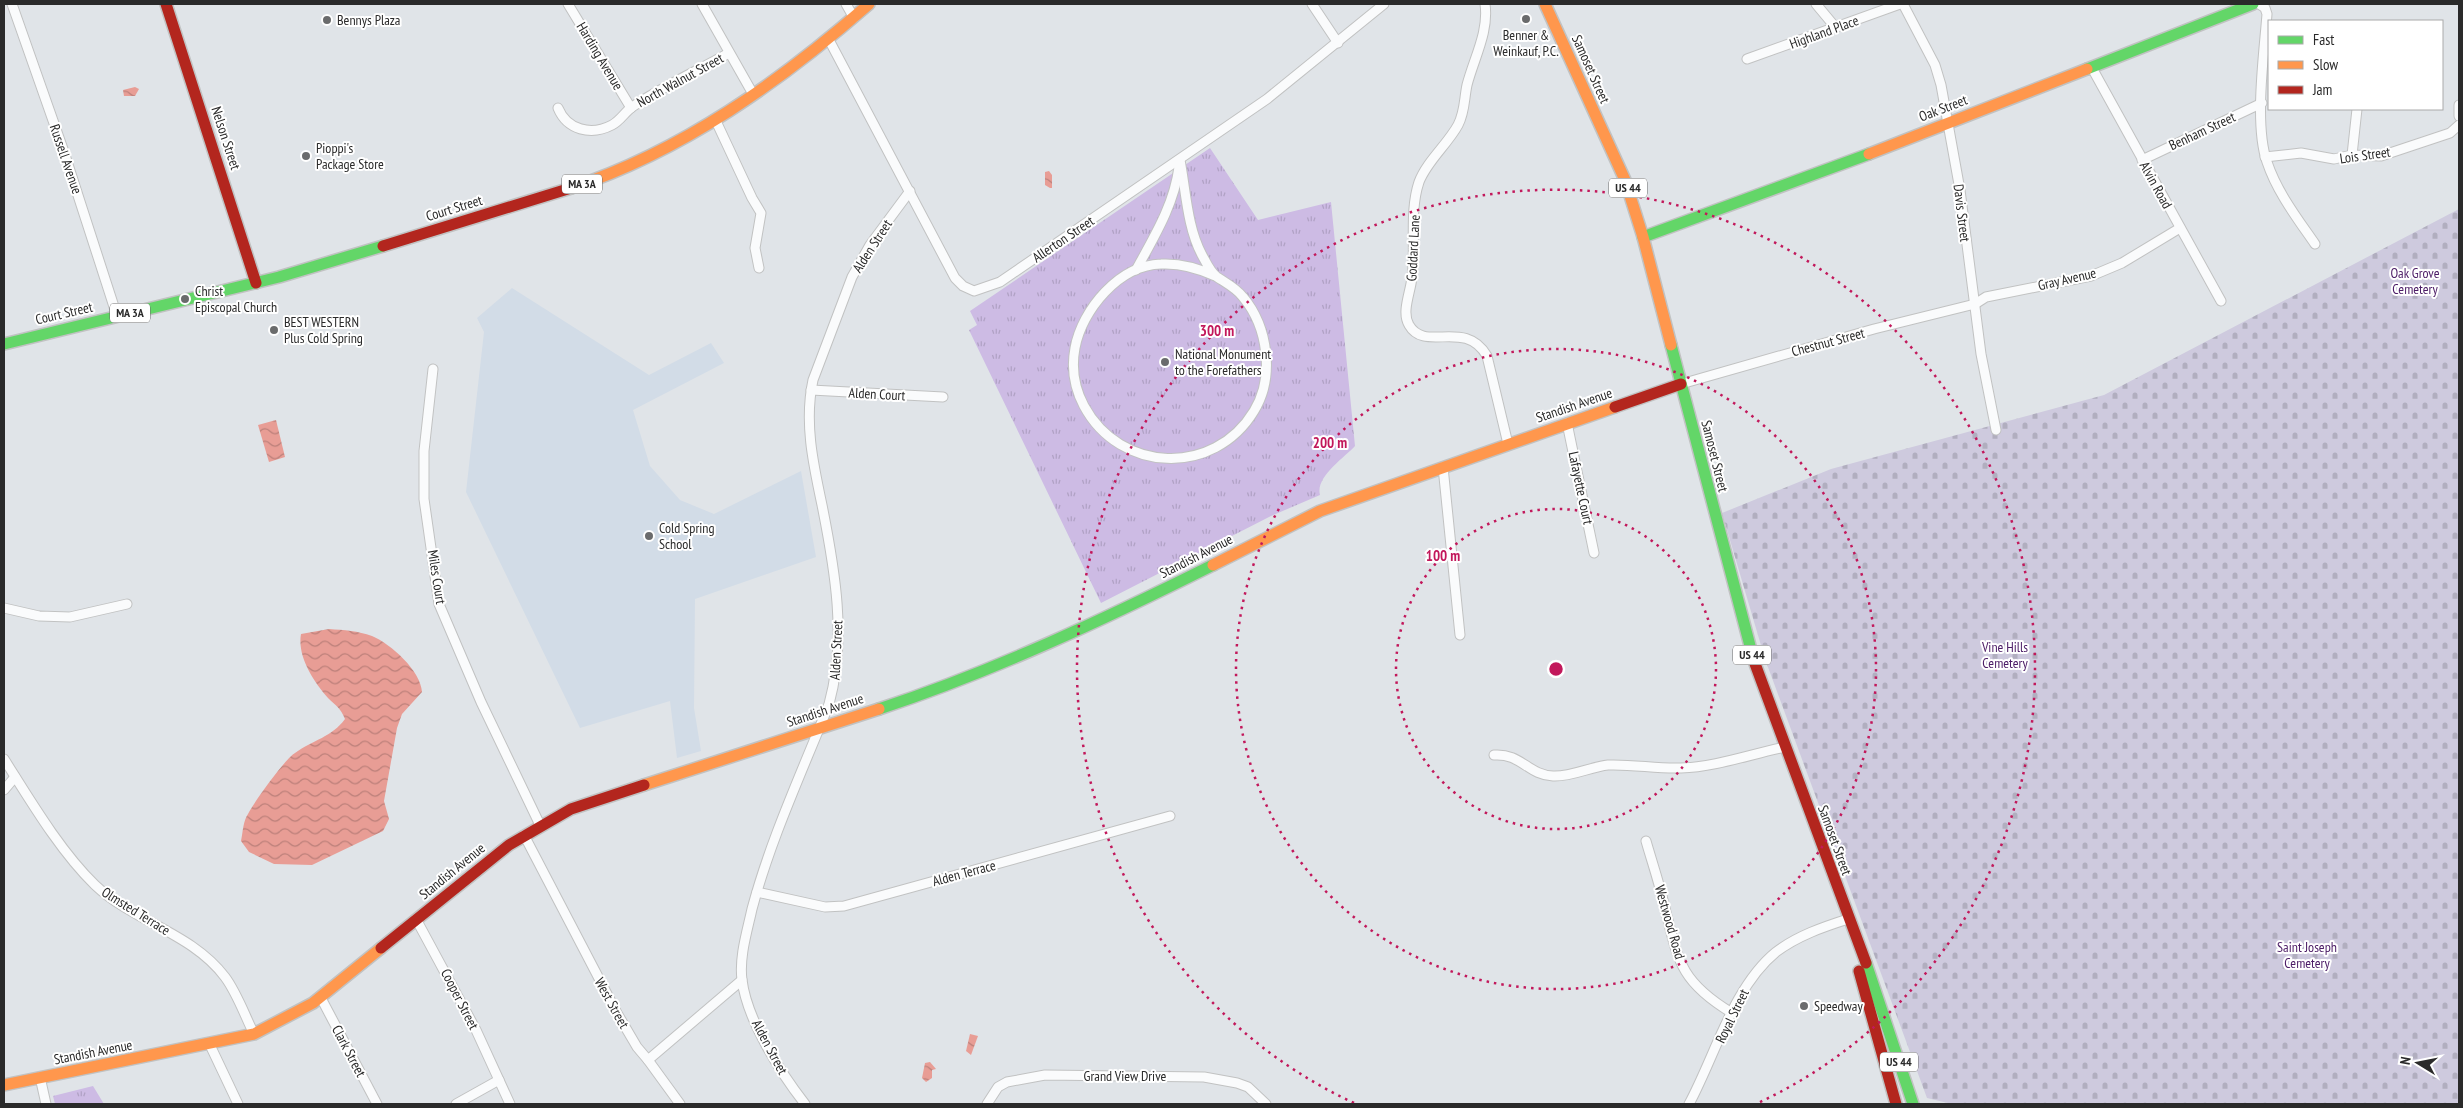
<svg xmlns="http://www.w3.org/2000/svg" width="2463" height="1108" font-family="'PT Sans Narrow',sans-serif">
<defs>
<pattern id="cemetery-stones" width="16" height="16" patternUnits="userSpaceOnUse" patternTransform="scale(1.25)"><rect width="16" height="16" fill="#cecade"/><path d="M2 7V4a2 2 0 0 1 4 0v3zM10 15v-3a2 2 0 0 1 4 0v3z" fill="#b1aebf"/></pattern>
<pattern id="park-tufts" width="24" height="20" patternUnits="userSpaceOnUse" patternTransform="scale(1.25)"><rect width="24" height="20" fill="#cdbbe4"/><path d="M3 7l-1-3M5 7V3M7 7l1-3M15 17l-1-3M17 17v-4M19 17l1-3" fill="none" stroke="#b0a1c4"/></pattern>
<pattern id="water-waves" width="16" height="10" patternUnits="userSpaceOnUse" patternTransform="scale(1.25)"><rect width="16" height="10" fill="#e89d95"/><path d="M0 5q4-4 8 0t8 0" fill="none" stroke="#bc807a"/></pattern>
</defs>
<rect width="100%" height="100%" fill="#e0e4e8"/>
<path fill="#d2dce7" d="M 512,288 L 649,375 L 711,343 L 724,363 L 633,410 L 650,466 L 680,500 L 714,514 L 801,471 L 816,557 L 695,599 L 694,708 L 701,751 L 677,758 L 670,701 L 580,728 L 466,492 L 484,332 L 477,318 Z"/>
<path fill="url(#cemetery-stones)" d="M 2459,209 L 2459,1104 L 1952,1104 L 1927,1098 L 1765,659 L 1722,513 L 1831,469 L 2104,395 Z"/>
<g fill="url(#park-tufts)">
<path d="M 1210,148 L 1258,220 L 1331,202 L 1355,446 C 1344,458 1315,477 1320,495 L 1271,516 L 1101,603 L 969,330 L 977,325 L 970,311 Z"/>
<path d="M 93,1086 L 104,1104 L 55,1104 L 53,1096 Z"/>
</g>
<g fill="url(#water-waves)">
<path d="M 135,87 L 139,89 L 135,96 L 124,96 L 123,90 Z"/>
<path d="M 1049,171 L 1052,175 L 1052,188 L 1050,188 L 1045,185 L 1045,172 Z"/>
<path d="M 276,420 L 285,457 L 269,462 L 258,425 Z"/>
<path d="M 329,629 C 344,630 358,631 372,636 C 391,644 421,671 422,692 L 402,714 L 397,728 L 384,801 L 389,819 L 383,831 L 312,865 L 274,864 L 249,852 L 241,841 C 243,832 243,821 248,814 C 254,802 285,759 295,753 C 313,740 332,737 345,719 C 340,707 336,706 328,698 C 313,681 297,656 301,634 Z"/>
<path d="M 970,1034 L 978,1036 L 971,1055 L 966,1051 Z"/>
<path d="M 930,1062 L 936,1069 L 932,1070 L 932,1078 L 926,1082 L 922,1078 L 925,1063 Z"/>
</g>
<g fill="none" stroke-linecap="round" stroke-linejoin="round">
<defs>
<g id="street">
<path d="M 12,4 L 63,149 L 117,316"/>
<path d="M 568,4 L 631,108"/>
<path d="M 702,4 L 753,94"/>
<path d="M 846,4 L 854,18"/>
<path d="M 1312,4 L 1338,43"/>
<path d="M 1485,4 C 1489,32 1474,58 1467,85 C 1464,99 1465,112 1458,125 C 1447,145 1427,161 1419,182 C 1409,212 1416,246 1412,277 C 1411,291 1401,312 1409,325 C 1425,353 1465,318 1487,356 L 1508,444"/>
<path d="M 1816,4 L 1836,28"/>
<path d="M 1903,4 L 1935,65 L 1941,85 L 1960,190 L 1981,354 L 1996,430"/>
<path d="M 2259,4 L 2265,8 L 2267,14 C 2264,54 2254,125 2267,162 C 2277,192 2297,218 2315,244"/>
<path d="M 828,38 L 955,278 L 963,286 L 974,291 L 1000,282 L 1267,99 L 1384,4"/>
<path d="M 1747,59 L 1900,4"/>
<path d="M 2092,68 L 2221,301"/>
<path d="M 2459,105 L 2459,116"/>
<path d="M 558,108 C 567,130 591,136 612,125 C 620,121 625,112 632,107 C 662,87 697,71 729,53"/>
<path d="M 715,119 L 752,198 L 761,213 L 755,248 L 759,268"/>
<path d="M 2352,155 L 2357,109"/>
<path d="M 2265,157 L 2301,153 L 2334,159 L 2352,155 L 2381,156 L 2450,133 L 2459,125"/>
<path d="M 1180,160 C 1186,191 1187,227 1202,255 C 1206,262 1210,272 1217,277 C 1226,283 1236,288 1243,297 C 1268,327 1275,377 1254,411 C 1214,477 1120,473 1084,406 C 1074,387 1071,369 1075,348 C 1082,310 1119,265 1161,264 C 1180,263 1198,268 1215,276"/>
<path d="M 2142,160 L 2262,103"/>
<path d="M 1136,270 C 1154,237 1174,205 1179,167"/>
<path d="M 433,369 L 424,451 L 424,499 L 439,604 L 481,702 L 540,825"/>
<path d="M 1681,384 L 1874,329 L 1975,304 L 1986,297 L 2091,276 L 2122,263 L 2180,228"/>
<path d="M 811,390 L 943,397"/>
<path d="M 1567,423 L 1594,553"/>
<path d="M 1443,467 L 1460,635"/>
<path d="M 4,608 L 39,616 L 70,617 L 127,604"/>
<path d="M 1494,755 C 1521,753 1528,775 1553,776 C 1571,777 1590,767 1608,765 C 1633,764 1657,769 1681,768 C 1715,767 1751,754 1785,747"/>
<path d="M 4,759 C 30,800 60,851 95,885 C 134,922 192,933 225,977 C 237,993 245,1016 254,1034"/>
<path d="M 4,790 L 15,777"/>
<path d="M 524,835 L 617,1013 L 637,1047 L 648,1060 L 742,980"/>
<path d="M 1646,841 C 1652,862 1659,882 1664,904 C 1678,960 1679,981 1732,1013"/>
<path d="M 757,892 L 825,907 L 844,906 L 1170,816"/>
<path d="M 416,919 L 476,1030 L 510,1104"/>
<path d="M 321,998 L 377,1104"/>
<path d="M 210,1045 L 238,1104"/>
<path d="M 648,1060 L 680,1104"/>
<path d="M 40,1077 L 46,1104"/>
<path d="M 456,1104 L 499,1080"/>
<path d="M 805,1104 C 780,1072 747,1020 742,980 C 739,957 747,932 752,909 C 771,838 802,772 829,704 C 847,639 835,570 822,505 C 813,463 804,422 813,380 L 852,277 L 870,245 L 910,191"/>
<path d="M 987,1104 L 998,1087 L 1007,1082 L 1045,1075 L 1204,1077 L 1237,1083 L 1248,1087 L 1266,1104"/>
<path d="M 1689,1104 C 1715,1056 1733,987 1776,952 C 1797,936 1823,927 1848,919"/>
</g>
<g id="fast">
<path d="M 2087,69 L 2253,4"/>
<path d="M 1643,237 L 1869,154"/>
<path d="M 4,344 L 279,277 L 383,246"/>
<path d="M 1671,345 L 1754,661"/>
<path d="M 879,709 C 994,671 1105,619 1213,565"/>
<path d="M 1866,963 L 1913,1104"/>
</g>
<g id="slow">
<path d="M 1545,4 L 1625,180 L 1643,237 L 1671,345"/>
<path d="M 1869,154 L 2087,69"/>
<path d="M 571,188 C 683,151 781,81 869,4"/>
<path d="M 1213,565 L 1320,511 L 1615,407"/>
<path d="M 644,785 L 879,709"/>
<path d="M 4,1085 L 254,1034 L 313,1003 L 381,948"/>
</g>
<g id="jam">
<path d="M 166,4 L 256,283"/>
<path d="M 383,246 L 571,188"/>
<path d="M 1615,407 L 1681,384"/>
<path d="M 1754,661 L 1866,963"/>
<path d="M 381,948 L 509,845 L 571,809 L 644,785"/>
<path d="M 1859,971 L 1896,1104"/>
</g>
</defs>
<use href="#street" stroke="#c1c2c2" stroke-width="11"/>
<use href="#fast" stroke="#c1c2c2" stroke-width="14"/>
<use href="#slow" stroke="#c1c2c2" stroke-width="14"/>
<use href="#jam" stroke="#c1c2c2" stroke-width="14"/>
<use href="#street" stroke="#fafbfc" stroke-width="9"/>
<use href="#fast" stroke="#63d668" stroke-width="11"/>
<use href="#slow" stroke="#ff974d" stroke-width="11"/>
<use href="#jam" stroke="#b3261e" stroke-width="11"/>
</g>
<g fill="none" stroke="#c2185b" stroke-width="2.5" stroke-dasharray="2.5 5">
<circle cx="1556" cy="669" r="160"/>
<circle cx="1556" cy="669" r="320"/>
<path d="M1354 1103A479 479 0 1 1 1758 1103"/>
</g>
<g fill="#6a6b6c" stroke="#fff" stroke-width="2">
<circle cx="1526" cy="19" r="5"/>
<circle cx="327" cy="20" r="5"/>
<circle cx="306" cy="156" r="5"/>
<circle cx="185" cy="299" r="5"/>
<circle cx="274" cy="330" r="5"/>
<circle cx="1165" cy="362" r="5"/>
<circle cx="649" cy="536" r="5"/>
<circle cx="1804" cy="1006" r="5"/>
</g>
<g text-anchor="middle" stroke-width="4" stroke-linejoin="round" paint-order="stroke">
<g fill="#fff" stroke="#6a6a6a" stroke-width="1">
<rect x="562" y="174.5" width="40" height="19" rx="4"/>
<rect x="1609" y="178.5" width="38" height="19" rx="4"/>
<rect x="110" y="303.5" width="40" height="19" rx="4"/>
<rect x="1733" y="645.5" width="38" height="19" rx="4"/>
<rect x="1880" y="1052.5" width="38" height="19" rx="4"/>
</g>
<g font-size="12" font-weight="bold" fill="#2a2a2a">
<text x="582" y="188">MA 3A</text>
<text x="1628" y="192">US 44</text>
<text x="130" y="317">MA 3A</text>
<text x="1752" y="659">US 44</text>
<text x="1899" y="1066">US 44</text>
</g>
<g font-size="14" fill="#2a2a2a" stroke="#fff" text-anchor="start">
<text x="337" y="25">Bennys Plaza</text>
<text x="1526" y="40" text-anchor="middle">Benner &amp;<tspan x="1526" dy="16">Weinkauf, P.C.</tspan></text>
<text x="316" y="153">Pioppi's<tspan x="316" dy="16">Package Store</tspan></text>
<text x="195" y="296">Christ<tspan x="195" dy="16">Episcopal Church</tspan></text>
<text x="284" y="327">BEST WESTERN<tspan x="284" dy="16">Plus Cold Spring</tspan></text>
<text x="1175" y="359">National Monument<tspan x="1175" dy="16">to the Forefathers</tspan></text>
<text x="659" y="533">Cold Spring<tspan x="659" dy="16">School</tspan></text>
<text x="1814" y="1011">Speedway</text>
</g>
<g font-size="14" fill="#2a2a2a" stroke="#fff">
<text transform="translate(1824 32) rotate(-20)" y="5">Highland Place</text>
<text transform="translate(600 56) rotate(59)" y="5">Harding Avenue</text>
<text transform="translate(1591 69) rotate(66)" y="5">Samoset Street</text>
<text transform="translate(680 80) rotate(-29)" y="5">North Walnut Street</text>
<text transform="translate(1943 108) rotate(-21)" y="5">Oak Street</text>
<text transform="translate(2202 131) rotate(-25)" y="5">Benham Street</text>
<text transform="translate(226 138) rotate(72)" y="5">Nelson Street</text>
<text transform="translate(2365 155) rotate(-8)" y="5">Lois Street</text>
<text transform="translate(66 159) rotate(71)" y="5">Russell Avenue</text>
<text transform="translate(2156 185) rotate(61)" y="5">Alvin Road</text>
<text transform="translate(454 208) rotate(-17)" y="5">Court Street</text>
<text transform="translate(1962 213) rotate(83)" y="5">Davis Street</text>
<text transform="translate(1063 239) rotate(-34)" y="5">Allerton Street</text>
<text transform="translate(872 246) rotate(-57)" y="5">Alden Street</text>
<text transform="translate(1413 248) rotate(-87)" y="5">Goddard Lane</text>
<text transform="translate(2067 279) rotate(-13)" y="5">Gray Avenue</text>
<text transform="translate(64 313) rotate(-13)" y="5">Court Street</text>
<text transform="translate(1828 342) rotate(-15)" y="5">Chestnut Street</text>
<text transform="translate(877 394) rotate(3)" y="5">Alden Court</text>
<text transform="translate(1574 405) rotate(-19)" y="5">Standish Avenue</text>
<text transform="translate(1715 456) rotate(76)" y="5">Samoset Street</text>
<text transform="translate(1581 488) rotate(78)" y="5">Lafayette Court</text>
<text transform="translate(1196 556) rotate(-27)" y="5">Standish Avenue</text>
<text transform="translate(437 577) rotate(81)" y="5">Miles Court</text>
<text transform="translate(836 650) rotate(-87)" y="5">Alden Street</text>
<text transform="translate(825 710) rotate(-18)" y="5">Standish Avenue</text>
<text transform="translate(1835 840) rotate(70)" y="5">Samoset Street</text>
<text transform="translate(452 871) rotate(-39)" y="5">Standish Avenue</text>
<text transform="translate(964 873) rotate(-15)" y="5">Alden Terrace</text>
<text transform="translate(136 911) rotate(32)" y="5">Olmsted Terrace</text>
<text transform="translate(1670 922) rotate(74)" y="5">Westwood Road</text>
<text transform="translate(460 999) rotate(63)" y="5">Cooper Street</text>
<text transform="translate(612 1003) rotate(61)" y="5">West Street</text>
<text transform="translate(1732 1016) rotate(-64)" y="5">Royal Street</text>
<text transform="translate(770 1047) rotate(62)" y="5">Alden Street</text>
<text transform="translate(349 1051) rotate(62)" y="5">Clark Street</text>
<text transform="translate(93 1052) rotate(-11)" y="5">Standish Avenue</text>
<text x="1125" y="1081">Grand View Drive</text>
</g>
<g font-size="14" fill="#4b1b65" stroke="#fff">
<text x="2415" y="278">Oak Grove<tspan x="2415" dy="16">Cemetery</tspan></text>
<text x="2005" y="652">Vine Hills<tspan x="2005" dy="16">Cemetery</tspan></text>
<text x="2307" y="952">Saint Joseph<tspan x="2307" dy="16">Cemetery</tspan></text>
</g>
</g>
<circle cx="1556" cy="669" r="8" fill="#c2185b" stroke="#fff" stroke-width="2.5"/>
<g font-size="15" text-anchor="middle" font-weight="bold" fill="#c2185b" stroke="#fff" stroke-width="4" stroke-linejoin="round" paint-order="stroke">
<text x="1217" y="336">300 m</text>
<text x="1330" y="448">200 m</text>
<text x="1443" y="561">100 m</text>
</g>
<rect width="2463" height="1108" fill="none" stroke="#2a2a2a" stroke-width="10"/>
<rect x="2268" y="20" width="175" height="90" fill="#ffffff" stroke="#aaaaaa"/>
<rect x="2278" y="36" width="25" height="8" fill="#63d668" stroke="#aaaaaa"/>
<text x="2313" y="45" font-size="15" fill="#2a2a2a">Fast</text>
<rect x="2278" y="61" width="25" height="8" fill="#ff974d" stroke="#aaaaaa"/>
<text x="2313" y="70" font-size="15" fill="#2a2a2a">Slow</text>
<rect x="2278" y="86" width="25" height="8" fill="#b3261e" stroke="#aaaaaa"/>
<text x="2313" y="95" font-size="15" fill="#2a2a2a">Jam</text>
<g transform="translate(2418 1063) rotate(280)" stroke="#ffffff" stroke-width="4" paint-order="stroke">
<path d="M0-4L9 19L0 12L-9 19Z" fill="#2a2a2a"/>
<text y="-8" font-size="14" font-weight="bold" text-anchor="middle" fill="#2a2a2a">N</text>
</g>
</svg>
